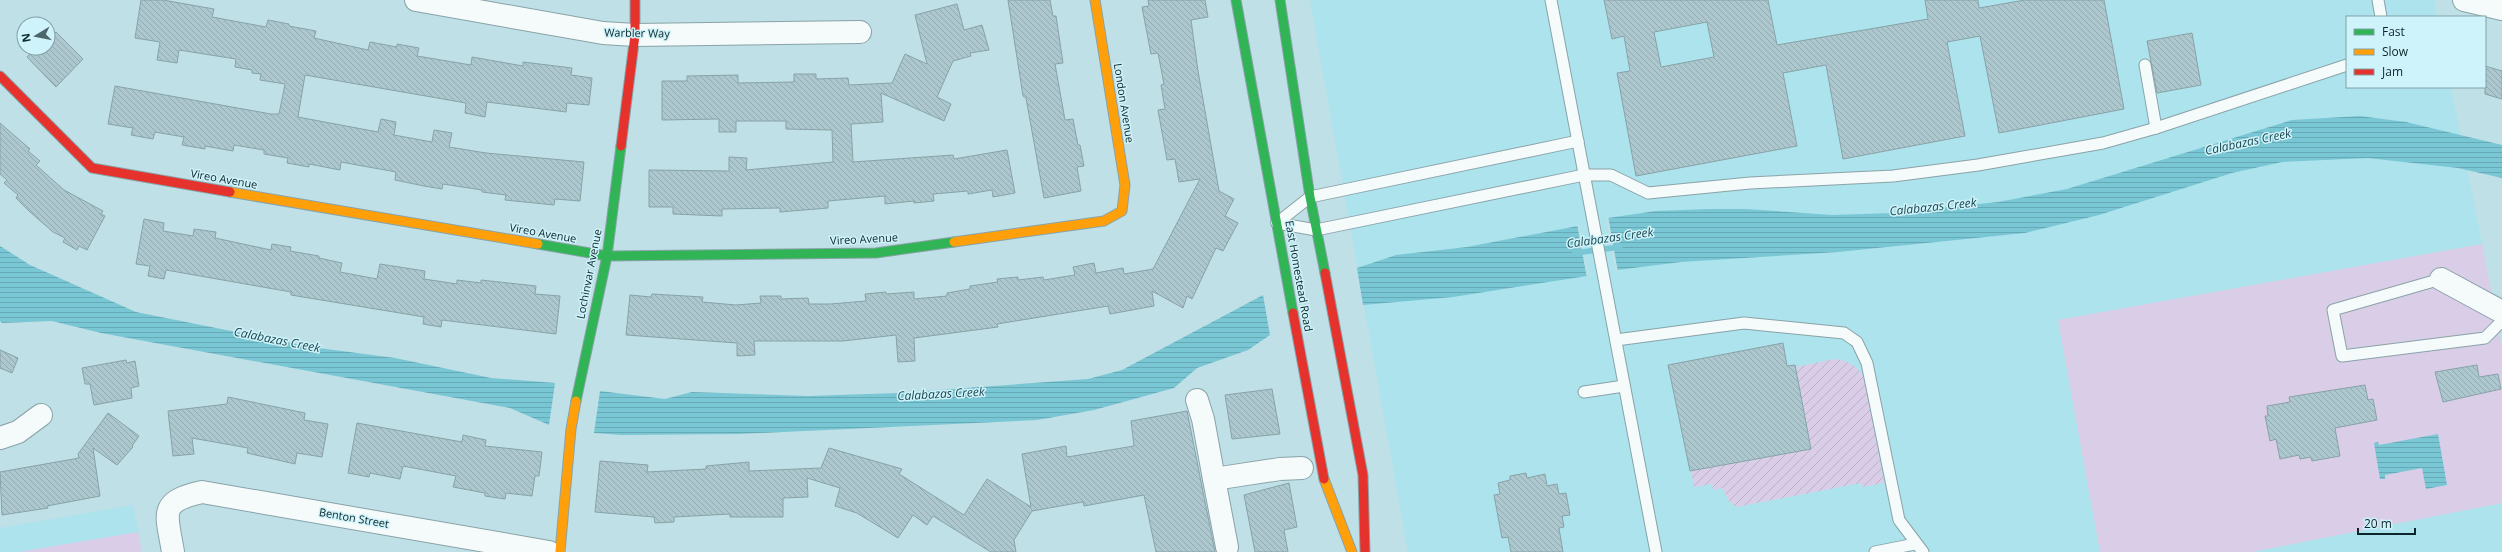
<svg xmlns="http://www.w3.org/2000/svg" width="2502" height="552" font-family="'Open Sans',sans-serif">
<defs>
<pattern id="garden-furrows" width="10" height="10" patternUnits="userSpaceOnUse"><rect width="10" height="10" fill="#dacde8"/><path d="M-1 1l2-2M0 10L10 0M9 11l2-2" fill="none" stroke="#bab0c7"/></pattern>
<pattern id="water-rules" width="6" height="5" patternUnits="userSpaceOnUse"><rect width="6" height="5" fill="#79c6d4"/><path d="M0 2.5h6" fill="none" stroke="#67aab6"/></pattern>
<pattern id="building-back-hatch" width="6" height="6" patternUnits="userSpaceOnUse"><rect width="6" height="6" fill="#acc7cd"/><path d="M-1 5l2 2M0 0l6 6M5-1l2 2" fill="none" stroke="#93abb0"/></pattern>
</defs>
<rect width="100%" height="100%" fill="#bee0e6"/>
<g fill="#ace3ed">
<path d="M 1310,0 L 2434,0 L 2437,17 L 2347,17 L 2347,87 L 2451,87 L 2482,244 L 2058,320 L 2100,552 L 1408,552 Z"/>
<path d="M 2502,503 L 2502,552 L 2252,552 Z"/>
<path d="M 133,505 L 142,552 L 0,552 L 0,528 Z"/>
</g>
<g fill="#dacde8">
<path d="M 2482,244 L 2502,349 L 2502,503 L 2252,552 L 2100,552 L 2058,320 Z"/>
<path d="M 138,532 L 142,552 L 19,552 Z"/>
</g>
<path fill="url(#garden-furrows)" d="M 1835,359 C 1850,361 1859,367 1865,380 L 1884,483 L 1862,487 L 1861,483 L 1736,507 L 1729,501 L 1722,488 L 1713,490 L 1712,484 L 1694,487 L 1691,471 L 1811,449 L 1796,367 Z"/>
<g fill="url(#water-rules)">
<path d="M 2360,116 L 2406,122 L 2502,145 L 2502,178 L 2458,168 L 2368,158 L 2282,162 L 2232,173 L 2099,215 L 2025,233 L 1838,252 L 1681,262 L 1617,270 L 1608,218 L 1656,211 L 1709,209 L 1746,209 L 1832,215 L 1895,213 L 1998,202 L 2067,189 L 2292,120 Z"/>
<path d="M 1578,226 L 1587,276 L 1453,297 L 1363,305 L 1357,268 L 1396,255 L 1467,247 Z"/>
<path d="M 0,246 L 30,265 L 136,312 L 311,347 L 395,358 L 491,378 L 555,383 L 549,425 L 510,408 L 101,333 L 52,321 L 2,323 L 0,321 Z"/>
<path d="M 1263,295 L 1270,335 L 1248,350 L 1197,368 L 1174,388 L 1094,410 L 1037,420 L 739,434 L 621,435 L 594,433 L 600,391 L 665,399 L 692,392 L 809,396 L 898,393 L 1088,379 L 1122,370 Z"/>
<path d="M 2438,434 L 2447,485 L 2426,489 L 2422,468 L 2385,475 L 2385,479 L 2380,479 L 2374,443 L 2378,442 L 2379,445 Z"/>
</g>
<g fill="#bee0e6">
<path d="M 1608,216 L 1618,272 L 1615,271 L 1606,219 Z"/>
<path d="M 1577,224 L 1579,225 L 1589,275 L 1587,278 Z"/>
</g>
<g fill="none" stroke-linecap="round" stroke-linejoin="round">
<path stroke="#79c6d4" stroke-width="5.5" d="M 1575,253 L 1620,247"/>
</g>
<g fill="url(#building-back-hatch)" stroke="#88a3a8" fill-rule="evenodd">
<path d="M 141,0 L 163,0 L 214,9 L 212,17 L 266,27 L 268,20 L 289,24 L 289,26 L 316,31 L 314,38 L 368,50 L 370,42 L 397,47 L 397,44 L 419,48 L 417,56 L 471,65 L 472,57 L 523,66 L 523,62 L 572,68 L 571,75 L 592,78 L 589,105 L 567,103 L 566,112 L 487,102 L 485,117 L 465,113 L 466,103 L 305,75 L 298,117 L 378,132 L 381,119 L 396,122 L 394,135 L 432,142 L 434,130 L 452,133 L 449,147 L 486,153 L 584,162 L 580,201 L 555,199 L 554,205 L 505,200 L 506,195 L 482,192 L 482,190 L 443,184 L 442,189 L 424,186 L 395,180 L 396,172 L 341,162 L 340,170 L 309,164 L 309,167 L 287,163 L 288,158 L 264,154 L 264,150 L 234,145 L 233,151 L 205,146 L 205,149 L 182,145 L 184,137 L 155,132 L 153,139 L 131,135 L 133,128 L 108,124 L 115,86 L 271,114 L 279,114 L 285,84 L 260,80 L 261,74 L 252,73 L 252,70 L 235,67 L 236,59 L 179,50 L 177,63 L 157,60 L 160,42 L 135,38 Z"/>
<path d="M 1008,0 L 1050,0 L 1053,16 L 1056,16 L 1063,63 L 1055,64 L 1065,120 L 1073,119 L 1078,145 L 1080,145 L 1084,166 L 1077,167 L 1081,191 L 1044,198 L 1026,98 L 1023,96 Z"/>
<path d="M 1148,0 L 1205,0 L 1208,17 L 1191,20 L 1198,71 L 1219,191 L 1234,199 L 1225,216 L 1238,223 L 1223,251 L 1216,248 L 1192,299 L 1187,296 L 1183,308 L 1152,291 L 1154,306 L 1110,314 L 1108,306 L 997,324 L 998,327 L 914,338 L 915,361 L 898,362 L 896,335 L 843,341 L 754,341 L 755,355 L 737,356 L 737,343 L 626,335 L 630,295 L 651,297 L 652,294 L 703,297 L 702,302 L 736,305 L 761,303 L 760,296 L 781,296 L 781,299 L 808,298 L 809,304 L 830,304 L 866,301 L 865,294 L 886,292 L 886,294 L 914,292 L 914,299 L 947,296 L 947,293 L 970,289 L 970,286 L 998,282 L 997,279 L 1018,277 L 1018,280 L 1043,277 L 1044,280 L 1075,275 L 1073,267 L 1094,263 L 1096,273 L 1123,268 L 1124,274 L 1153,269 L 1200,179 L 1179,182 L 1175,159 L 1167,160 L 1158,110 L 1165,109 L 1161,85 L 1164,84 L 1158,53 L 1151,54 L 1142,7 L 1149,6 Z"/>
<path d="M 1604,0 L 1768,0 L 1777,45 L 1928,19 L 1925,0 L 1978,0 L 1979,8 L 2025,0 L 2104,0 L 2124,109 L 1999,133 L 1980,36 L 1947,42 L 1965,136 L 1843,159 L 1826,65 L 1783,73 L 1797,146 L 1636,176 L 1617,73 L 1630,71 L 1624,36 L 1612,39 ZM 1707,22 L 1714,57 L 1661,67 L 1654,32 Z"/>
<path d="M 957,4 L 964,30 L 982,25 L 989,50 L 970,53 L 971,56 L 953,61 L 937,97 L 951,104 L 944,121 L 881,93 L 883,122 L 851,124 L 853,162 L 953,155 L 954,159 L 1007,150 L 1015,193 L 993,197 L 992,190 L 968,194 L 968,191 L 933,194 L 934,201 L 914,203 L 914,201 L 885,204 L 885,196 L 828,201 L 828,208 L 780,212 L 780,208 L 722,209 L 722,216 L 673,214 L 673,207 L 649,207 L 649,170 L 729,171 L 729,157 L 747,158 L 746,170 L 833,162 L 832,130 L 786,129 L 786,121 L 736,121 L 736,132 L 719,132 L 719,119 L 662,120 L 662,81 L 687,81 L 687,76 L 738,75 L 738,83 L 794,82 L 794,74 L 816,74 L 816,79 L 848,78 L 849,85 L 892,83 L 905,54 L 927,64 L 915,15 Z"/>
<path d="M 56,32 L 83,59 L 56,87 L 27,57 L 36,48 L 48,48 L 48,40 Z"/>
<path d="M 2192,33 L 2201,85 L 2157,93 L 2147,41 Z"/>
<path d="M 2485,66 L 2502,71 L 2502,99 L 2485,94 Z"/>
<path d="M 0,123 L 30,149 L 28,151 L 40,161 L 36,165 L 64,190 L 103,211 L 101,214 L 105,216 L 87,250 L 79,246 L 77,250 L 63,242 L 65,238 L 53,232 L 29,211 L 16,198 L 18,195 L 4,183 L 7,180 L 0,174 Z"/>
<path d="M 144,219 L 164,223 L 163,231 L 193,236 L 194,229 L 216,232 L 215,238 L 271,250 L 272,244 L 291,247 L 290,251 L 319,256 L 319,258 L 342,263 L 340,272 L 377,279 L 380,264 L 425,271 L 424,279 L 457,284 L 457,280 L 481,283 L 481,280 L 536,286 L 535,294 L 560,296 L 556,334 L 442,320 L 441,327 L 423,324 L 424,317 L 291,295 L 291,292 L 166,270 L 164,279 L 148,276 L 150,266 L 136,264 Z"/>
<path d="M 1783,343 L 1787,366 L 1795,365 L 1811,449 L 1690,471 L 1668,365 Z"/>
<path d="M 0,350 L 18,358 L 12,373 L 0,368 Z"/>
<path d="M 126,360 L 127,363 L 135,361 L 139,386 L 131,388 L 132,398 L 94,405 L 90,384 L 85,384 L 82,368 Z"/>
<path d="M 2477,365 L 2479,377 L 2498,374 L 2501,389 L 2443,402 L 2435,372 Z"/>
<path d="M 2365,385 L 2368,400 L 2373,399 L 2377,420 L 2335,428 L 2340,456 L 2312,461 L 2311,457 L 2300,459 L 2299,455 L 2280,459 L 2276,439 L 2270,441 L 2265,416 L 2268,416 L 2267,406 L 2290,402 L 2289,397 Z"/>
<path d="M 1272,389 L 1280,434 L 1232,439 L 1225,395 Z"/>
<path d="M 228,397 L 305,413 L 304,420 L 328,424 L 322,457 L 297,453 L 295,464 L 247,453 L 248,448 L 192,438 L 194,454 L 173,456 L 168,411 L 227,404 Z"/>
<path d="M 1187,411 L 1215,552 L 1156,552 L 1144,495 L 1084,506 L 1083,502 L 1032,511 L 1014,540 L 1016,552 L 991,552 L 933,516 L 927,525 L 913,515 L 898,538 L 857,513 L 835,506 L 840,488 L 807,478 L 808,497 L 783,498 L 783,517 L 730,517 L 730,514 L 674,517 L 674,522 L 655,523 L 654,517 L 595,512 L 600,461 L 648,465 L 647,472 L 706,469 L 706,466 L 749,462 L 749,471 L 821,468 L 829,448 L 902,469 L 899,474 L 964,515 L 987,479 L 1031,507 L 1022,454 L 1066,446 L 1067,457 L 1134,446 L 1131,421 Z"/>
<path d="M 108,413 L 139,436 L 132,446 L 133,447 L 117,465 L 93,448 L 100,496 L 47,506 L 48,508 L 2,515 L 0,472 L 79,458 L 78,454 Z"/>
<path d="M 357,423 L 462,442 L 463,435 L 486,440 L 485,446 L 542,452 L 539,476 L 535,476 L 532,496 L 506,493 L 505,499 L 485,496 L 485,493 L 453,487 L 456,476 L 403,466 L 400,479 L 370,473 L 369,477 L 348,473 Z"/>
<path d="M 1526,473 L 1527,478 L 1545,474 L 1547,486 L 1557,484 L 1559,494 L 1566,493 L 1570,515 L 1562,516 L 1564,527 L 1559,528 L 1563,552 L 1511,552 L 1508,537 L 1502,538 L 1494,495 L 1500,494 L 1498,483 L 1510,480 L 1510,476 Z"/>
<path d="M 1289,483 L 1297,527 L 1284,530 L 1288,552 L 1255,552 L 1244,495 Z"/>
</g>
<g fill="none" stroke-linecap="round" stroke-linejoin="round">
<defs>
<g id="lane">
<path d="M 1551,0 L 1656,552"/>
<path d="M 2378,0 L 2381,17"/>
<path d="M 2145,65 L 2156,128"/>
<path d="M 1277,223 L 1316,230 L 1584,175 L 1611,175 L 1648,193 L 1750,183 L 1893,176 L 1978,165 L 2103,143 L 2156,128 L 2347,65"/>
<path d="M 1277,223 L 1310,197 L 1578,141"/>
<path d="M 2441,279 L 2333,310 L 2342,356 L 2485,338 L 2502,321"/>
<path d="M 1616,340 L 1744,323 L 1844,333 L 1857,342 L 1867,363 L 1899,520 L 1923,552"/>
<path d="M 1584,392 L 1624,386"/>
<path d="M 1875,552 L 1915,544"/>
</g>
<g id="street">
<path d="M 416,0 L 603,33 L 635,35 L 860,32"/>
<path d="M 2464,0 L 2502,9"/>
<path d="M 2441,279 L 2502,312"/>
<path d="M 1197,400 L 1203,419 L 1214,479 L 1280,469 L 1302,468"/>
<path d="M 0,438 L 18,432 L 41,415"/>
<path d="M 1214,479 L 1227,547"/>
<path d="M 173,552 C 167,514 157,502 202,492 L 549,552"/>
</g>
<g id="fast">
<path d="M 1236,0 L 1293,313"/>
<path d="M 1280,0 L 1310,197 L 1325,273"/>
<path d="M 538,244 L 607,256 L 876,253 L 954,242"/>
<path d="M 576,401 L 607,256 L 621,146"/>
</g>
<g id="slow">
<path d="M 230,192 L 538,244"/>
<path d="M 954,242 L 1104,221 L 1122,211 L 1125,185 L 1095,0"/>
<path d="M 1324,479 L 1352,552"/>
<path d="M 560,552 L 571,429 L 576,401"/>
</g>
<g id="jam">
<path d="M 0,76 L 92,168 L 230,192"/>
<path d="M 621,146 L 635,35 L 635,0"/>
<path d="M 1325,273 L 1363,475 L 1365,552"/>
<path d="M 1293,313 L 1324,479"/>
</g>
</defs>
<use href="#lane" stroke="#89a3a8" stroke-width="13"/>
<use href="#street" stroke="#89a3a8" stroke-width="24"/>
<use href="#fast" stroke="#89a3a8" stroke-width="11"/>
<use href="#slow" stroke="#89a3a8" stroke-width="11"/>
<use href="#jam" stroke="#89a3a8" stroke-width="11"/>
<use href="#lane" stroke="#f5fafb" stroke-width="11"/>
<use href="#street" stroke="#f5fafb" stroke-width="22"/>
<use href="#fast" stroke="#30b455" stroke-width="9"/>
<use href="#slow" stroke="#ff9f0a" stroke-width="9"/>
<use href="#jam" stroke="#e5322d" stroke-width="9"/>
</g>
<g text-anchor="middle" stroke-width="3" stroke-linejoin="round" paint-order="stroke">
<g font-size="11" fill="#0d262b" stroke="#cff3fa">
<text transform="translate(637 33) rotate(1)" y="4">Warbler Way</text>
<text transform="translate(1124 103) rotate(81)" y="4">London Avenue</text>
<text transform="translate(224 179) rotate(10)" y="4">Vireo Avenue</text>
<text transform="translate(543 233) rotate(10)" y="4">Vireo Avenue</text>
<text transform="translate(864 239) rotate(-3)" y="4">Vireo Avenue</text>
<text transform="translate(589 274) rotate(-79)" y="4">Lochinvar Avenue</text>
<text transform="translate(1299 276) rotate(80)" y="4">East Homestead Road</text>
<text transform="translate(354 518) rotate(10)" y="4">Benton Street</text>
</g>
<g font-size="12" font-style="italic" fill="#1d4850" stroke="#cff3fa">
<text transform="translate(2248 142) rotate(-12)" y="4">Calabazas Creek</text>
<text transform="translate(1933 207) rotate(-6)" y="4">Calabazas Creek</text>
<text transform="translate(1610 238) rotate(-8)" y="4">Calabazas Creek</text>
<text transform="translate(277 340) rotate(11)" y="4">Calabazas Creek</text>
<text transform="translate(941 394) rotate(-3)" y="4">Calabazas Creek</text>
</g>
</g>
<rect x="2346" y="16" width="140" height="72" fill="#cff3fa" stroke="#81a1a7"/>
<rect x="2354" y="29" width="20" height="6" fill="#30b455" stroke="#81a1a7"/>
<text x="2382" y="36" font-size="12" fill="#0d262b">Fast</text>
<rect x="2354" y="49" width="20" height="6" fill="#ff9f0a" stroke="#81a1a7"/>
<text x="2382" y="56" font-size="12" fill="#0d262b">Slow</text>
<rect x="2354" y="69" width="20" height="6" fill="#e5322d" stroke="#81a1a7"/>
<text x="2382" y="76" font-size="12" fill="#0d262b">Jam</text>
<g transform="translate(36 36) rotate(260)"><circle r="19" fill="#cff3fa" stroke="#81a1a7"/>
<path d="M0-3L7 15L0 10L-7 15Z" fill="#4b676c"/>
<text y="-6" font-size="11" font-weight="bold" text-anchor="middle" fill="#0d262b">N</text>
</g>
<path d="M2358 528v6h57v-6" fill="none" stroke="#0d262b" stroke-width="2"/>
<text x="2364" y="528" font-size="12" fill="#0d262b" stroke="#cff3fa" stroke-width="3" paint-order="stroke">20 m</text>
</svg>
